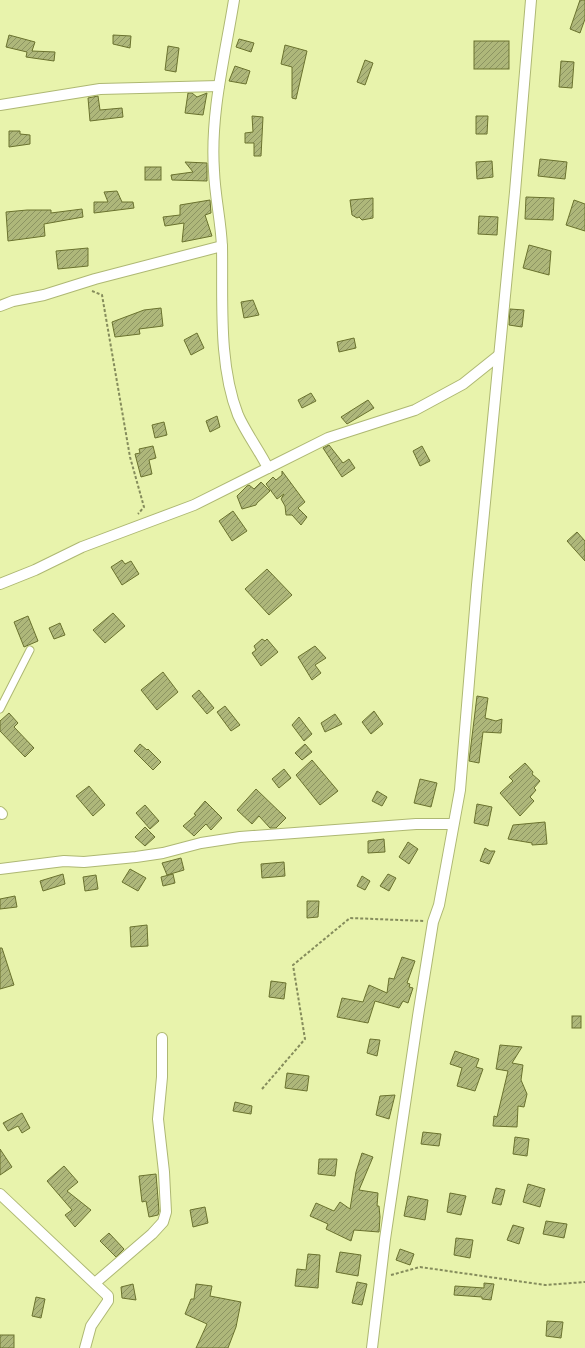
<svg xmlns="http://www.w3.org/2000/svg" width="585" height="1348" font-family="Spectral,serif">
<defs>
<pattern id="building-hatch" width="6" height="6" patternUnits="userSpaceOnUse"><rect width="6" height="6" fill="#aeb77a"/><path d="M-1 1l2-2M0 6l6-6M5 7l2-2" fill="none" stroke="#8c9462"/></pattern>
</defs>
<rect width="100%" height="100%" fill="#e8f3ac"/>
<g fill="url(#building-hatch)" stroke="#6a722e">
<path d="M 580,0 L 585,0 L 585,19 L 580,33 L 570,29 Z"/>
<path d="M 9,35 L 35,42 L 32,51 L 55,52 L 54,61 L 26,57 L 27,52 L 6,47 Z"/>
<path d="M 113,35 L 131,36 L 130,48 L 113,44 Z"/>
<path d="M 239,39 L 254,43 L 251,52 L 236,47 Z"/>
<rect x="474" y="41" width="35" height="28"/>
<path d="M 285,45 L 307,51 L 296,99 L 292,98 L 292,67 L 281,64 Z"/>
<path d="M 168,46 L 179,48 L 176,72 L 165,70 Z"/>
<path d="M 365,60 L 373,63 L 365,85 L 357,82 Z"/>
<path d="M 561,61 L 574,62 L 572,88 L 559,87 Z"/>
<path d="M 235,66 L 250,71 L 246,84 L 229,81 Z"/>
<path d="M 188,93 L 192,93 L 197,97 L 207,93 L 203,115 L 185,113 Z"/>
<path d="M 98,96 L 100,110 L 122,108 L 123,117 L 90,121 L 88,98 Z"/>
<path d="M 252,116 L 263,117 L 261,156 L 254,156 L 254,143 L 245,143 L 245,133 L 253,132 Z"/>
<path d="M 476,116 L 488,116 L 487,134 L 476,134 Z"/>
<path d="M 9,131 L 20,131 L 20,134 L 30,135 L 30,144 L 9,147 Z"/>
<path d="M 540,159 L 567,162 L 565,179 L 538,176 Z"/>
<path d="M 492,161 L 493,177 L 477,179 L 476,162 Z"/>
<path d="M 185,162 L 207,163 L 207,181 L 172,180 L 171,175 L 193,172 Z"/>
<rect x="145" y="167" width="16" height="13"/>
<path d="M 117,191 L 122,202 L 133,202 L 134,208 L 94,213 L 94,202 L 108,202 L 104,192 Z"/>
<path d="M 526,197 L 554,198 L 553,220 L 525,219 Z"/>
<path d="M 373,198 L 373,218 L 362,220 L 359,217 L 357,218 L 352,215 L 350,200 Z"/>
<path d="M 210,200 L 211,213 L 205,215 L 212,236 L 182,242 L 184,223 L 165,226 L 163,217 L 180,215 L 180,205 Z"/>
<path d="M 574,200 L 585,204 L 585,231 L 566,225 Z"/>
<path d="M 82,209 L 83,217 L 44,224 L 45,236 L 8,241 L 6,212 L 27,210 L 51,210 L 51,213 Z"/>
<path d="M 479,216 L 498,217 L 497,235 L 478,234 Z"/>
<path d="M 529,245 L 551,251 L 549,275 L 523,268 Z"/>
<path d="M 88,248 L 88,266 L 58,269 L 56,251 Z"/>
<path d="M 253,300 L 259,315 L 244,318 L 241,302 Z"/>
<path d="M 161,308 L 163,326 L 139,329 L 140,334 L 115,337 L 112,322 L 144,310 Z"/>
<path d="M 510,309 L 524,310 L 522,327 L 509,325 Z"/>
<path d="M 197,333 L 204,348 L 191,355 L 184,340 Z"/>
<path d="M 354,338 L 356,348 L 339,352 L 337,342 Z"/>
<path d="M 311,393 L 316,401 L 302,408 L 298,400 Z"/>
<path d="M 368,400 L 374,408 L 347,424 L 341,417 Z"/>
<path d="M 217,416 L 220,427 L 210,432 L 206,421 Z"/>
<path d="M 164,422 L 167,435 L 155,438 L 152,425 Z"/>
<path d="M 329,445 L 343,463 L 349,459 L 355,468 L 342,477 L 323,448 Z"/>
<path d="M 153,446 L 156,458 L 149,460 L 152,474 L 141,477 L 135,454 L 140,453 L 139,449 Z"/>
<path d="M 422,446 L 430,461 L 420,466 L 413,451 Z"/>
<path d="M 282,471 L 305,502 L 298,508 L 307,517 L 301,525 L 292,515 L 286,515 L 285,506 L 281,499 L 284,494 L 277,499 L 266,484 L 273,477 L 276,480 L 282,475 Z"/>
<path d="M 261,482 L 270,491 L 257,503 L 256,505 L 242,509 L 237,496 L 247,486 L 249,485 L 254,489 Z"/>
<path d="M 233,511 L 247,531 L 232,541 L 219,521 Z"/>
<path d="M 577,532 L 585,541 L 585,561 L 567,541 Z"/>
<path d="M 122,560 L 125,564 L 131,561 L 139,574 L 122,585 L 111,567 Z"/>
<path d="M 267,569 L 292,595 L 269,615 L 245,589 Z"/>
<path d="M 113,613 L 125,626 L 105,643 L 93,630 Z"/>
<path d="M 28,616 L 38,641 L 24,647 L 14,622 Z"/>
<path d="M 60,623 L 65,635 L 54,639 L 49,628 Z"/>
<path d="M 262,639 L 265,641 L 267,639 L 278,652 L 261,666 L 252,653 L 256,650 L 254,646 Z"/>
<path d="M 315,646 L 326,658 L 315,665 L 321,673 L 312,680 L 298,657 Z"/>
<path d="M 163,672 L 178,692 L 157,710 L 141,690 Z"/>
<path d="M 199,690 L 214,708 L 207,714 L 192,696 Z"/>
<path d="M 477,696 L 488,698 L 485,718 L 496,721 L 502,719 L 501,733 L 483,732 L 479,763 L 469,761 Z"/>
<path d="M 225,706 L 240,725 L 231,731 L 217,712 Z"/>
<path d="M 374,711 L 383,724 L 371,734 L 362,722 Z"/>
<path d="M 9,713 L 18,723 L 14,727 L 34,748 L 25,757 L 0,731 L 0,721 Z"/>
<path d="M 335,714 L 342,724 L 325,732 L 321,723 Z"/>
<path d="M 299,717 L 312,734 L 304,741 L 292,725 Z"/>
<path d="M 140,744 L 147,750 L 148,749 L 161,762 L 153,770 L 134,751 Z"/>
<path d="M 305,744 L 312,752 L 302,760 L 295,753 Z"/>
<path d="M 312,760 L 338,791 L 320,805 L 296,775 Z"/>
<path d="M 525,763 L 533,772 L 532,774 L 540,781 L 534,788 L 536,790 L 530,797 L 534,801 L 520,816 L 500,793 L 513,781 L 509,777 Z"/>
<path d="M 284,769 L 291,778 L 279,788 L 272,779 Z"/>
<path d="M 420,779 L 437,783 L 431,807 L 414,803 Z"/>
<path d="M 89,786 L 105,805 L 93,816 L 76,796 Z"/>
<path d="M 256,789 L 286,818 L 276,828 L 270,828 L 259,816 L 252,824 L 237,810 Z"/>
<path d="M 377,791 L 387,797 L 382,806 L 372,801 Z"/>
<path d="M 205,801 L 222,818 L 211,830 L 206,824 L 194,836 L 183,826 L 196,815 L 194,814 Z"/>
<path d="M 477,804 L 492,807 L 488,826 L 474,823 Z"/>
<path d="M 145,805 L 159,821 L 150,829 L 136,813 Z"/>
<path d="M 545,822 L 547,844 L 532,845 L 532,843 L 508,839 L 513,825 Z"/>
<path d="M 145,827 L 155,837 L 145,846 L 135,837 Z"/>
<path d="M 384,839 L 385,852 L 368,853 L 368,841 Z"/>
<path d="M 408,842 L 418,849 L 409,864 L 399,857 Z"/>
<path d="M 485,848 L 490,851 L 495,851 L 489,864 L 480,861 Z"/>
<path d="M 181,858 L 184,870 L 167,875 L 162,863 Z"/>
<path d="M 284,862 L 285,876 L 262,878 L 261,864 Z"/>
<path d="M 130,869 L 146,878 L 138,891 L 122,882 Z"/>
<path d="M 63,874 L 65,884 L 43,891 L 40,881 Z"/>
<path d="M 173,874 L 175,883 L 163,886 L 161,877 Z"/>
<path d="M 388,874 L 396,878 L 389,891 L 380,886 Z"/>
<path d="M 96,875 L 98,889 L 85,891 L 83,877 Z"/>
<path d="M 362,876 L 370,881 L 365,890 L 357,886 Z"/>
<path d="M 15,896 L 17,907 L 0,909 L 0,899 Z"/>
<path d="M 307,901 L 319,901 L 318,917 L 307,918 Z"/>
<path d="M 147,925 L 148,946 L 131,947 L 130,927 Z"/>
<path d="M 0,948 L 2,948 L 14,985 L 0,989 Z"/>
<path d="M 402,957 L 415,961 L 407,983 L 410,984 L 409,987 L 413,988 L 408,1003 L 403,1001 L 399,1008 L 375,1001 L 368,1023 L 337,1017 L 342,998 L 363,1002 L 369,985 L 387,993 L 389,978 L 394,979 Z"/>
<path d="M 271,981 L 286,983 L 284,999 L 269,997 Z"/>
<rect x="572" y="1016" width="9" height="12"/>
<path d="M 370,1039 L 380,1040 L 377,1056 L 367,1053 Z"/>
<path d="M 500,1045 L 522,1047 L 512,1063 L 523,1065 L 521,1080 L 527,1094 L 524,1107 L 518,1106 L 517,1127 L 493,1126 L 494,1116 L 497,1117 L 508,1071 L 496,1069 Z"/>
<path d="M 455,1051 L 479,1059 L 476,1067 L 483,1069 L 475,1091 L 457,1086 L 462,1068 L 450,1064 Z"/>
<path d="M 287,1073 L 309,1076 L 307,1091 L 285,1088 Z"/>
<path d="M 395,1095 L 389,1119 L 376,1115 L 380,1096 Z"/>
<path d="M 235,1102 L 252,1106 L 251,1114 L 233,1111 Z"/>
<path d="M 22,1113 L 30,1128 L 22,1133 L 18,1126 L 8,1131 L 3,1123 Z"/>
<path d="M 423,1132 L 441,1134 L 439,1146 L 421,1144 Z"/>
<path d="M 515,1137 L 529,1139 L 527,1156 L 513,1154 Z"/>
<path d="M 0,1149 L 12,1167 L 0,1175 Z"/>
<path d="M 362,1153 L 373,1157 L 359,1190 L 378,1193 L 377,1206 L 379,1206 L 380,1217 L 379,1232 L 354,1230 L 351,1241 L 326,1229 L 328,1224 L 310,1216 L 316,1203 L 334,1211 L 340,1202 L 350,1209 L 356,1172 Z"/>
<path d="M 319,1159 L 337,1159 L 335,1176 L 318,1174 Z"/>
<path d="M 64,1166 L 78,1182 L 67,1191 L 91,1210 L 75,1227 L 65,1215 L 72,1210 L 47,1181 Z"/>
<path d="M 156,1174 L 159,1211 L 158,1215 L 149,1217 L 146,1201 L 142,1202 L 139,1176 Z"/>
<path d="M 528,1184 L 545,1189 L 540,1207 L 523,1202 Z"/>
<path d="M 496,1188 L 505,1190 L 501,1205 L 492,1203 Z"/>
<path d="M 450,1193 L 466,1196 L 461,1215 L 447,1212 Z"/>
<path d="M 408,1196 L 428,1200 L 425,1220 L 404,1216 Z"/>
<path d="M 205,1207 L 208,1223 L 193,1227 L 190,1210 Z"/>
<path d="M 546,1221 L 567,1224 L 564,1238 L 543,1234 Z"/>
<path d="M 513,1225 L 524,1228 L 519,1244 L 507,1240 Z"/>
<path d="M 109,1233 L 124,1249 L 116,1257 L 100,1241 Z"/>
<path d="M 456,1238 L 473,1240 L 470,1258 L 454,1255 Z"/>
<path d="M 400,1249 L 414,1254 L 410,1265 L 396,1260 Z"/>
<path d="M 340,1252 L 361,1255 L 358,1276 L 336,1272 Z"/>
<path d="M 308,1254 L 320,1255 L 318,1288 L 295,1286 L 297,1269 L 306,1270 Z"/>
<path d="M 357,1282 L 367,1284 L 362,1305 L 352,1303 Z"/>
<path d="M 484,1283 L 494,1284 L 491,1300 L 482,1299 L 482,1297 L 454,1295 L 455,1286 L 484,1288 Z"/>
<path d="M 133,1284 L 136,1300 L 122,1298 L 121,1287 Z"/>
<path d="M 196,1284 L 212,1286 L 210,1296 L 241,1302 L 236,1327 L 228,1348 L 196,1348 L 207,1324 L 185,1314 L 191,1299 L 194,1299 Z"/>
<path d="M 36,1297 L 45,1299 L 41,1318 L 32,1316 Z"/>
<path d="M 547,1321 L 563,1322 L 561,1338 L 546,1336 Z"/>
<rect x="0" y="1335" width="14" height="13"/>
</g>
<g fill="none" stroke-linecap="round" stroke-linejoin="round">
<defs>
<path id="pedestrian" d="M 0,709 L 30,650"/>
<g id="minor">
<path d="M 234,0 C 225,56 210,114 214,171 C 215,197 221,221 222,247 C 223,300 218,364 238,415 C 246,433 259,450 268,468"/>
<path d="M 0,105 L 100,89 L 219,86"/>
<path d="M 0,306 L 13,301 L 44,295 L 95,279 L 222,246"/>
<path d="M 0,584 L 35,570 L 82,547 L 194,505 L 328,438 L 415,410 L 463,384 L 498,356"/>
<path d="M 0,812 L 2,814"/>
<path d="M 0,869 L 64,861 L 84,862 L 136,857 L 163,853 L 201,843 L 240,837 L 416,824 L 453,824"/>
<path d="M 0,1194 L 108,1296 L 108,1301 L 91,1326 L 85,1348"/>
<path d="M 95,1283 L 152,1234 L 163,1222 L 166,1212 L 164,1172 L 158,1119 L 162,1077 L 162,1038"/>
<path d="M 372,1348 L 385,1239 L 418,1016 L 433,922 L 439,905 L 460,790 L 477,585 L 515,192 L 531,0"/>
</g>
</defs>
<use href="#pedestrian" stroke="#aeb873" stroke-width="9"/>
<use href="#minor" stroke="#aeb873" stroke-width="12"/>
<g stroke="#858c5c" stroke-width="2" stroke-dasharray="3 2" stroke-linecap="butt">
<path d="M 92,291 L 102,295 L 130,457 L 144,507 L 138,514"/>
<path d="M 262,1089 L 305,1039 L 293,965 L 350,918 L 424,921"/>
<path d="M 391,1275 L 420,1267 L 545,1285 L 585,1282"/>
</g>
<use href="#pedestrian" stroke="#fff" stroke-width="7"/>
<use href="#minor" stroke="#fff" stroke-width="10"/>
</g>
</svg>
